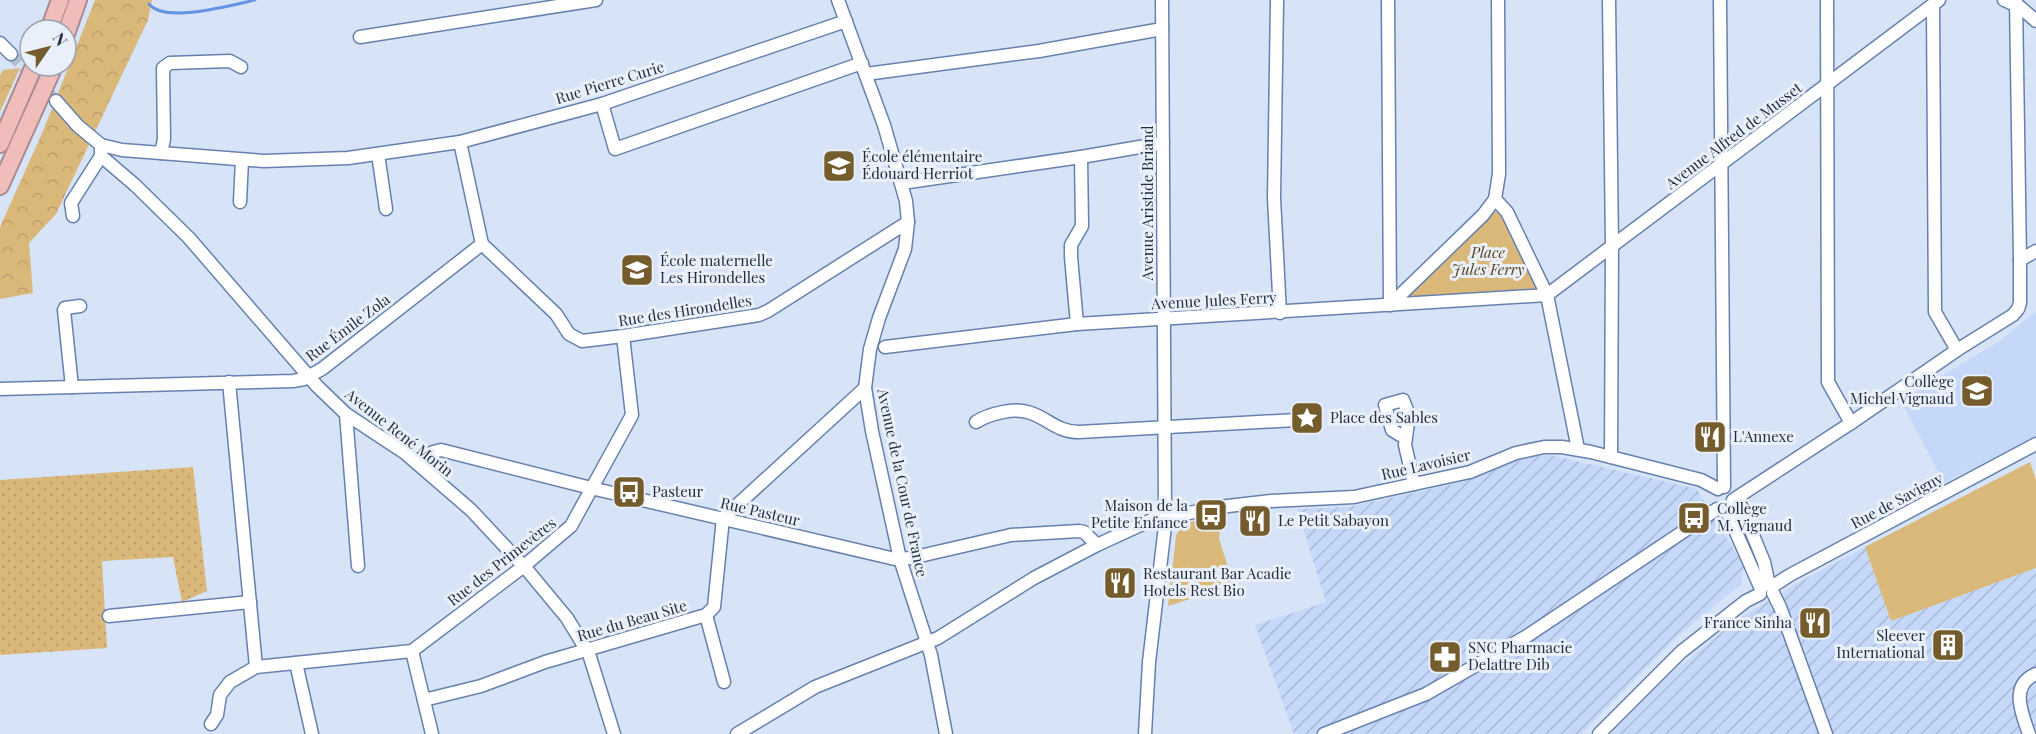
<svg xmlns="http://www.w3.org/2000/svg" width="2036" height="734" font-family="'Playfair Display',serif">
<defs>
<pattern id="industrial-furrows" width="10" height="10" patternUnits="userSpaceOnUse" patternTransform="scale(1.5)"><rect width="10" height="10" fill="#c5d8f9"/><path d="M-1 1l2-2M0 10L10 0M9 11l2-2" fill="none" stroke="#a9bad6"/></pattern>
<pattern id="grass-dots" width="8" height="8" patternUnits="userSpaceOnUse" patternTransform="scale(1.5)"><rect width="8" height="8" fill="#dab87a"/><path d="M2 2h.1M6 6h.1" fill="none" stroke="#bb9e6b" stroke-width="1.8" stroke-linecap="round"/></pattern>
<pattern id="forest-crowns" width="20" height="18" patternUnits="userSpaceOnUse" patternTransform="scale(1.5)"><rect width="20" height="18" fill="#dab87a"/><path d="M2 6a3 3 0 1 1 6 0M12 15a3 3 0 1 1 6 0" fill="none" stroke="#bb9e6b"/></pattern>
</defs>
<rect width="100%" height="100%" fill="#d7e3f7"/>
<path fill="#c5d8f9" d="M 2036,311 L 2036,436 L 1944,483 L 1901,401 L 2001,340 Z"/>
<g fill="url(#industrial-furrows)">
<path d="M 1550,455 L 1697,489 L 1744,566 L 1741,584 L 1678,636 L 1581,734 L 1294,734 L 1255,625 L 1326,602 L 1297,509 L 1349,507 L 1462,482 L 1528,457 Z"/>
<path d="M 1865,547 L 1891,621 L 2036,568 L 2036,734 L 1611,734 L 1672,673 L 1735,621 L 1799,582 Z"/>
</g>
<path fill="url(#grass-dots)" d="M 193,467 L 207,591 L 182,602 L 173,557 L 102,561 L 107,648 L 0,655 L 0,480 Z"/>
<g fill="url(#forest-crowns)">
<path d="M 95,0 L 152,0 L 148,20 L 56,214 L 29,243 L 33,293 L 0,299 L 0,227 L 43,131 Z"/>
<path d="M 20,68 L 0,112 L 0,75 L 3,70 Z"/>
</g>
<g fill="#dab87a">
<path d="M 1494,212 L 1499,212 L 1502,215 L 1537,287 L 1535,291 L 1413,298 L 1410,294 Z"/>
<path d="M 2030,462 L 2036,480 L 2036,568 L 1891,621 L 1865,547 Z"/>
<path d="M 1219,516 L 1221,522 L 1219,539 L 1234,585 L 1168,606 L 1176,536 C 1183,519 1204,519 1219,516 Z"/>
</g>
<g fill="none" stroke-linecap="round" stroke-linejoin="round">
<path stroke="#6693e5" stroke-width="3" d="M 149,4 C 165,24 232,5 255,0"/>
<path stroke="#b3bfd2" stroke-width="12" stroke-dasharray="12 6" stroke-linecap="butt" d="M 11,54 L 56,101"/>
<defs>
<g id="minor">
<path d="M 838,0 L 884,125 L 906,201 L 908,222 L 905,249 L 879,318 L 870,349 L 865,388 L 872,431 L 900,559 L 931,655 L 946,734"/>
<path d="M 1162,0 L 1165,514"/>
<path d="M 1277,0 L 1274,198 L 1280,313"/>
<path d="M 1388,0 L 1390,305"/>
<path d="M 1609,0 L 1612,246 L 1611,457"/>
<path d="M 1720,0 L 1724,487"/>
<path d="M 1827,0 L 1828,382 L 1851,423"/>
<path d="M 2004,0 L 2020,7 L 2036,21"/>
<path d="M 1933,5 L 1935,312 L 1957,350"/>
<path d="M 360,37 L 596,0"/>
<path d="M 0,43 L 11,54"/>
<path d="M 866,74 L 1039,51 L 1162,29"/>
<path d="M 56,101 L 78,126 L 101,145 L 101,156 L 71,203 L 73,216"/>
<path d="M 602,104 L 615,149 L 862,63"/>
<path d="M 460,142 L 482,244"/>
<path d="M 101,145 L 122,150 L 264,161 L 348,158 L 460,142 L 602,104 L 846,21"/>
<path d="M 161,153 L 164,139 L 163,68 L 170,63 L 230,61 L 241,67"/>
<path d="M 378,154 L 386,209"/>
<path d="M 101,156 L 135,185 L 189,238 L 317,386 L 346,414 L 405,453 L 471,510 L 528,571 L 567,618 L 589,654 L 614,734"/>
<path d="M 902,183 L 1081,157 L 1163,143"/>
<path d="M 1495,199 L 1507,212 L 1547,295 L 1578,449"/>
<path d="M 240,202 L 242,160"/>
<path d="M 482,244 L 556,314 L 569,334 L 582,341 L 623,336 L 759,315 L 768,311 L 908,222"/>
<path d="M 2020,260 L 2036,251"/>
<path d="M 1390,305 L 1483,215 L 1495,199 L 1499,174 L 1498,0"/>
<path d="M 1077,324 L 1071,257 L 1071,245 L 1082,226 L 1081,157"/>
<path d="M 885,347 L 1077,324 L 1547,295 L 1939,0"/>
<path d="M 229,382 L 256,667"/>
<path d="M 72,387 L 64,310 L 65,308 L 80,306"/>
<path d="M 0,389 L 293,381 L 304,379 L 322,369 L 482,244"/>
<path d="M 346,414 L 358,566"/>
<path d="M 976,422 C 985,416 993,414 1003,412 C 1041,404 1048,432 1079,432 L 1296,420 L 1306,417"/>
<path d="M 1405,438 L 1392,430 L 1385,405 L 1403,400 L 1409,415 L 1405,445 L 1414,484"/>
<path d="M 419,465 L 433,452 L 441,450 L 591,488 L 895,559 L 911,558 L 1011,535 L 1079,531 L 1084,532 L 1097,545"/>
<path d="M 1733,500 L 1851,423 L 1957,350 L 2013,315 L 2018,309 L 2020,303 L 2020,260 L 2016,0"/>
<path d="M 1734,503 L 1743,511 L 1764,562 L 1769,585"/>
<path d="M 1728,514 L 1761,589"/>
<path d="M 1169,517 L 1219,507 L 1271,501 L 1354,497 L 1470,472 L 1516,453 L 1544,447 L 1562,447 L 1591,452 L 1701,480 L 1718,489"/>
<path d="M 1773,586 L 1790,575 L 2036,444"/>
<path d="M 1773,593 L 1780,607 L 1826,734"/>
<path d="M 706,615 L 724,682"/>
<path d="M 109,616 L 250,602"/>
<path d="M 412,651 L 432,734"/>
<path d="M 296,663 L 312,734"/>
<path d="M 424,700 L 481,686 L 545,662 L 706,615 L 714,607 L 723,518 L 865,388"/>
<path d="M 211,724 L 217,715 L 220,695 L 230,682 L 256,667 L 412,651 L 524,566 L 571,526 L 632,415 L 623,336"/>
<path d="M 737,734 L 815,687 L 938,638 L 1034,578 L 1097,545 L 1158,517"/>
<path d="M 1145,734 L 1149,662 L 1165,526"/>
<path d="M 1324,734 L 1426,694 L 1527,636 L 1717,509"/>
<path d="M 1599,734 L 1681,652 L 1746,601 L 1760,594"/>
<path d="M 2029,734 C 2022,714 2009,685 2036,674"/>
</g>
<g id="highway">
<path d="M 49,30 L 60,0"/>
<path d="M 66,34 L 78,0"/>
<path d="M 0,144 L 34,66"/>
<path d="M 0,186 L 54,66"/>
</g>
</defs>
<use href="#minor" stroke="#6781ae" stroke-width="15"/>
<use href="#highway" stroke="#a88b90" stroke-width="20"/>
<use href="#minor" stroke="#fff" stroke-width="12"/>
<use href="#highway" stroke="#f0bdbb" stroke-width="16"/>
</g>
<defs>
<symbol id="school-square" viewBox="-11 -11 22 22"><rect x="-9" y="-9" width="18" height="18" rx="4" fill="#755c2d" stroke="#eaf0fa"/><path d="M0-5L7-2L0 1L-7-2ZM-4 1L0 2.5L4 1V4Q0 6-4 4Z" fill="#fff"/></symbol>
<symbol id="sight-square" viewBox="-11 -11 22 22"><rect x="-9" y="-9" width="18" height="18" rx="4" fill="#755c2d" stroke="#eaf0fa"/><path d="M0-6L1.8-2.2L6-1.7L2.9 1.2L3.7 5.4L0 3.3L-3.7 5.4L-2.9 1.2L-6-1.7L-1.8-2.2Z" fill="#fff"/></symbol>
<symbol id="restaurant-square" viewBox="-11 -11 22 22"><rect x="-9" y="-9" width="18" height="18" rx="4" fill="#755c2d" stroke="#eaf0fa"/><path d="M-5-6h1v4h1v-4h1v4h1v-4h1v5L-1.5 .5V6h-2V.5L-5-1ZM5-6V6H3V1.5H1.5Q1.5-4 5-6Z" fill="#fff"/></symbol>
<symbol id="bus-square" viewBox="-11 -11 22 22"><rect x="-9" y="-9" width="18" height="18" rx="4" fill="#755c2d" stroke="#eaf0fa"/><path d="M-5-6H5V4H4V6H2V4H-2V6H-4V4H-5ZM-3.5-4V0h7V-4ZM-3.5 1.2v1.5H-2V1.2ZM2 1.2v1.5H3.5V1.2Z" fill="#fff"/></symbol>
<symbol id="building-square" viewBox="-11 -11 22 22"><rect x="-9" y="-9" width="18" height="18" rx="4" fill="#755c2d" stroke="#eaf0fa"/><path d="M-4-6H4V6H1V3H-1V6H-4ZM-2.5-4.3h1.7v1.8h-1.7ZM.8-4.3h1.7v1.8H.8ZM-2.5-1h1.7V.8h-1.7ZM.8-1h1.7V.8H.8Z" fill="#fff"/></symbol>
<symbol id="pharmacy-square" viewBox="-11 -11 22 22"><rect x="-9" y="-9" width="18" height="18" rx="4" fill="#755c2d" stroke="#eaf0fa"/><path d="M-2-6h4v4h4v4h-4v4h-4v-4h-4v-4h4Z" fill="#fff"/></symbol>
</defs>
<g fill-rule="evenodd">
<use href="#school-square" x="820" y="147" width="38" height="38"/>
<use href="#school-square" x="618" y="251" width="38" height="38"/>
<use href="#school-square" x="1958" y="372" width="38" height="38"/>
<use href="#sight-square" x="1288" y="399" width="38" height="38"/>
<use href="#restaurant-square" x="1691" y="418" width="38" height="38"/>
<use href="#bus-square" x="610" y="473" width="38" height="38"/>
<use href="#bus-square" x="1192" y="496" width="38" height="38"/>
<use href="#bus-square" x="1675" y="499" width="38" height="38"/>
<use href="#restaurant-square" x="1236" y="502" width="38" height="38"/>
<use href="#restaurant-square" x="1101" y="564" width="38" height="38"/>
<use href="#restaurant-square" x="1796" y="604" width="38" height="38"/>
<use href="#building-square" x="1929" y="626" width="38" height="38"/>
<use href="#pharmacy-square" x="1426" y="638" width="38" height="38"/>
</g>
<g text-anchor="middle" stroke-width="6" stroke-linejoin="round" paint-order="stroke">
<g font-size="15" fill="#222d40" stroke="#eaf0fa">
<text transform="translate(610 83) rotate(-17)" y="5">Rue Pierre Curie</text>
<text transform="translate(1734 136) rotate(-37)" y="5">Avenue Alfred de Musset</text>
<text transform="translate(1148 203) rotate(-90)" y="5">Avenue Aristide Briand</text>
<text transform="translate(1214 301) rotate(-3)" y="5">Avenue Jules Ferry</text>
<text transform="translate(685 311) rotate(-9)" y="5">Rue des Hirondelles</text>
<text transform="translate(348 328) rotate(-37)" y="5">Rue Émile Zola</text>
<text transform="translate(399 433) rotate(38)" y="5">Avenue René Morin</text>
<text transform="translate(1426 465) rotate(-13)" y="5">Rue Lavoisier</text>
<text transform="translate(902 483) rotate(78)" y="5">Avenue de la Cour de France</text>
<text transform="translate(1897 501) rotate(-28)" y="5">Rue de Savigny</text>
<text transform="translate(760 512) rotate(13)" y="5">Rue Pasteur</text>
<text transform="translate(502 562) rotate(-38)" y="5">Rue des Primevères</text>
<text transform="translate(632 621) rotate(-16)" y="5">Rue du Beau Site</text>
</g>
<g font-size="15" fill="#222d40" stroke="#eaf0fa" text-anchor="start">
<text x="862" y="162">École élémentaire<tspan x="862" dy="17">Édouard Herriot</tspan></text>
<text x="660" y="266">École maternelle<tspan x="660" dy="17">Les Hirondelles</tspan></text>
<text x="1954" y="387" text-anchor="end">Collège<tspan x="1954" dy="17">Michel Vignaud</tspan></text>
<text x="1330" y="423">Place des Sables</text>
<text x="1733" y="442">L'Annexe</text>
<text x="652" y="497">Pasteur</text>
<text x="1188" y="511" text-anchor="end">Maison de la<tspan x="1188" dy="17">Petite Enfance</tspan></text>
<text x="1717" y="514">Collège<tspan x="1717" dy="17">M. Vignaud</tspan></text>
<text x="1278" y="526">Le Petit Sabayon</text>
<text x="1143" y="579">Restaurant Bar Acadie<tspan x="1143" dy="17">Hotels Rest Bio</tspan></text>
<text x="1792" y="628" text-anchor="end">France Sinha</text>
<text x="1925" y="641" text-anchor="end">Sleever<tspan x="1925" dy="17">International</tspan></text>
<text x="1468" y="653">SNC Pharmacie<tspan x="1468" dy="17">Delattre Dib</tspan></text>
</g>
<g font-size="15" font-style="italic" fill="#584219" stroke="#eaf0fa">
<text x="1488" y="258">Place<tspan x="1488" dy="17">Jules Ferry</tspan></text>
</g>
</g>
<g transform="translate(48 48) rotate(55)"><circle r="28" fill="#eaf0fa" stroke="#9aa2b0" stroke-width="1.5"/>
<path d="M0-4.5L10 22L0 15L-10 22Z" fill="#755c2d"/>
<text y="-9" font-size="16" font-weight="bold" text-anchor="middle" fill="#222d40">N</text>
</g>
</svg>
